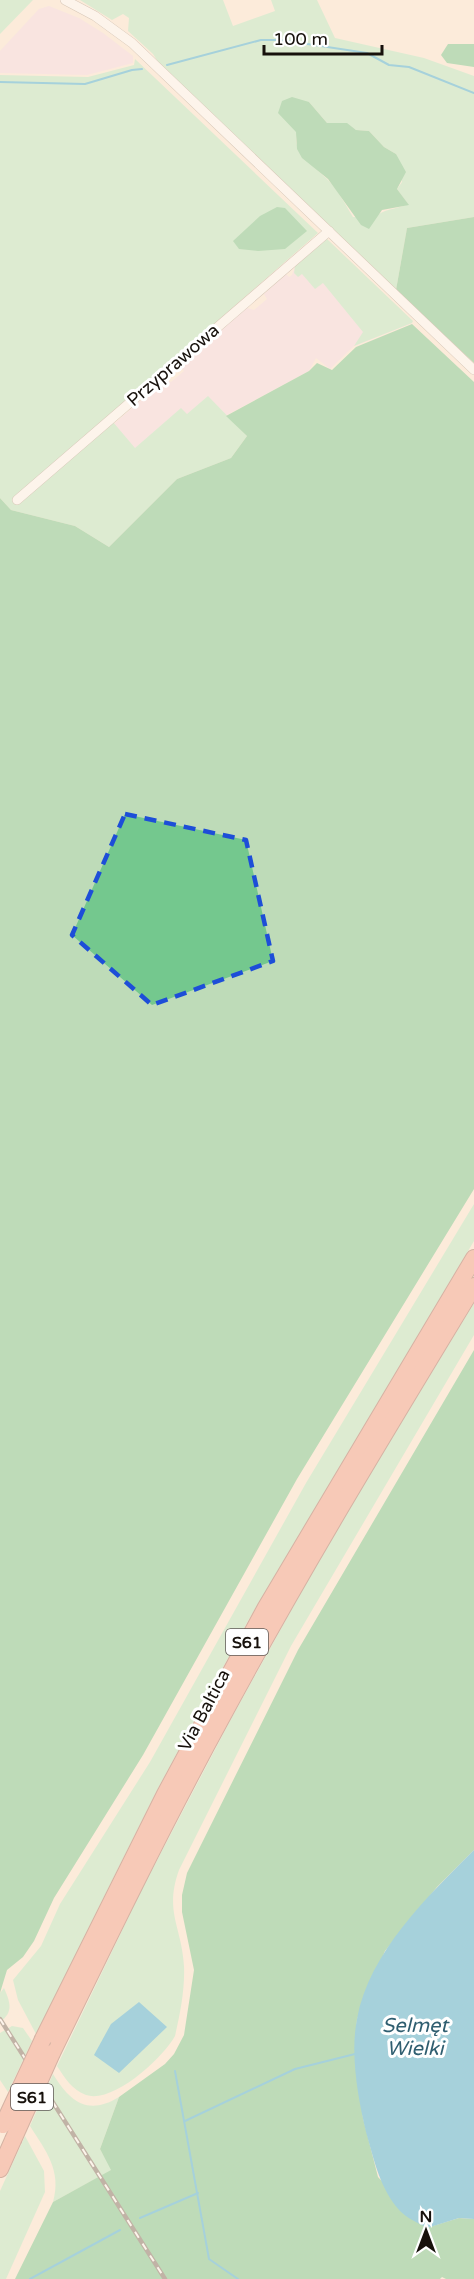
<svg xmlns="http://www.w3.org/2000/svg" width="474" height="2279" font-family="'Varela Round',sans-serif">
<rect width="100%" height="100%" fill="#fcebda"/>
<g fill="#f5dce7">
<path d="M 49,6 L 79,18 L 103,33 L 133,56 L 133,63 L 87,75 L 0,73 L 0,51 L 39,9 Z"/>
<path d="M 325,240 L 412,323 L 354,346 L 330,369 L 316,358 L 309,371 L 227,415 L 173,479 L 108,429 L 164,380 L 171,382 L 184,371 L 180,366 L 247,308 L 254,310 L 267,299 L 264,294 L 286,274 L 289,277 L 292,275 L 295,266 Z"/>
</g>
<g fill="#b9ebc6" fill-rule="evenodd">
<path d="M 0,0 L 33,0 L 0,34 Z"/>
<path d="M 80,0 L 223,0 L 233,26 L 275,11 L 271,0 L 317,0 L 335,38 L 424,58 L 474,76 L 474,217 L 407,228 L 396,290 L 158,62 L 153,54 L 128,31 L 129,18 L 123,14 L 112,20 ZM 309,102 L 327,123 L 347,124 L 356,130 L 369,131 L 384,147 L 396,154 L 402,182 L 397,189 L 408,204 C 395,210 384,208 374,218 L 353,217 C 345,204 337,188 326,178 C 290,145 290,148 309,102 Z"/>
<path d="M 135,59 L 318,233 L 14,499 L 19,504 L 113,422 L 135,448 L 181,408 L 187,414 L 208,396 L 247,436 L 231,458 L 177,479 L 109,547 L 75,526 L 11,510 L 0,498 L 0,75 L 88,77 L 134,65 Z"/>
<path d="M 327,239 L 413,321 L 412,323 L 354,346 L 363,332 L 323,283 L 315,289 L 302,274 L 298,277 L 294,273 L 295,266 Z"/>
<path d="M 474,1204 L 474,1241 L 249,1619 L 156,1792 L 36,2034 L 18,2000 L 13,1980 L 41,1946 L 60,1904 L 150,1762 L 306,1483 Z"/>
<path d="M 474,1303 L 474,1335 L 291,1646 L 179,1870 C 164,1912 182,1927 184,1966 C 185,1990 180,2014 175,2036 C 163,2058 113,2104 86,2095 C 72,2090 65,2078 57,2066 L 142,1889 L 231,1719 L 329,1542 Z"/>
<path d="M 4,1988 C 10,2002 14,2012 0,2022 L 0,1993 Z"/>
<path d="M 12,2026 L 23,2028 L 32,2041 L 8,2092 L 0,2080 L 0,2033 Z"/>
<path d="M 53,2074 C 70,2102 88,2116 119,2097 L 100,2149 L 112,2170 L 53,2202 C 62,2171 46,2151 30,2126 Z"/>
<path d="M 25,2136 L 44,2171 L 45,2192 L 6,2279 L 0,2279 L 0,2191 Z"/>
</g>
<g fill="#74c88e">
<path d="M 448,44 L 474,44 L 474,67 L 447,63 L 441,55 Z"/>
<path d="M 292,97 L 309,102 L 327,123 L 347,123 L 356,130 L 369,131 L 384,147 L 396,154 L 406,172 L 397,189 L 409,205 L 382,210 L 369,229 L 361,225 L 328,179 L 302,158 L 297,149 L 296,132 L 278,113 L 282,101 Z"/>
<path d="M 277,207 L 285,208 L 307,231 L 285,249 L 258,251 L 239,249 L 233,241 L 260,216 Z"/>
<path d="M 474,217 L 474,363 L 396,290 L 407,228 Z"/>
<path d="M 412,324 L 474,382 L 474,1189 L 297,1479 L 143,1755 L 54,1898 L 34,1941 L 23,1957 L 7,1970 L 0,1993 L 0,498 L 11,510 L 75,526 L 109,547 L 177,479 L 231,458 L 247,436 L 226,416 L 309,371 L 317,363 L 332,370 L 356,347 Z"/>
<path d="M 474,1350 L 474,1850 L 437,1887 L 385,1951 L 357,2019 L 355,2054 L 363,2118 L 378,2177 L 426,2228 L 459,2218 L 474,2219 L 474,2279 L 446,2279 L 442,2277 L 440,2279 L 15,2279 L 53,2202 L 111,2170 L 100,2149 L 119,2097 L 165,2064 L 174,2054 L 184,2035 L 194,1970 L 182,1912 L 182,1895 L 187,1873 L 298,1650 Z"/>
</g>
<g fill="#3eb2dc">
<path d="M 474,1850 L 474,2219 L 459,2218 L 427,2228 C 418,2223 407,2218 400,2211 C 380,2189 374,2160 366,2132 C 358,2098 350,2054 357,2019 C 369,1952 428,1896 474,1850 Z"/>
<path d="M 139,2002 L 167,2027 L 119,2073 L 94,2055 L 111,2024 Z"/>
</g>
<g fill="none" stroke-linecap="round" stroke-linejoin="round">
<g stroke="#3eb2dc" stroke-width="2">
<path d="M 167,65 L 261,40 L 281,40 L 367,53 L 389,65 L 409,67 L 474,93"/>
<path d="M 0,82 L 85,84 L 132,70 L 142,69"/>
<path d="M 175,2071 L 209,2259 L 238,2279"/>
<path d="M 185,2121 L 295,2069 L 355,2054"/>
<path d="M 140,2218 L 198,2193"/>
<path d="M 30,2279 L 120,2230"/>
</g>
<defs>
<g id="street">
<path d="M 65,0 L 95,16 L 132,43 L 474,370"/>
<path d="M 17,500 L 329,231"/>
</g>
<g id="highway">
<path d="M 43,2039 L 165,1794 L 266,1607 L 474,1258"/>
<path d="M 52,2053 C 107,1940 162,1827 222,1717 C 301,1570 388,1428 474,1286"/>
<path d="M 0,2169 L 13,2140"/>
</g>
</defs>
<use href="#street" stroke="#ad9d8e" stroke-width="10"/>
<use href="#highway" stroke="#a56e60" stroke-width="18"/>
<use href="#street" stroke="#fff" stroke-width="9"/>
<use href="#highway" stroke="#f1a08d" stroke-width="16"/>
<defs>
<path id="rail" d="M 0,2019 L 165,2279"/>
</defs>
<use href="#rail" stroke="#7b7066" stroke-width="4.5"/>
<use href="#rail" stroke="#fff" stroke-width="2" stroke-dasharray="7" stroke-linecap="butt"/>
<defs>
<g id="highway-bridge">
<path d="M 3,2125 L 43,2039"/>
<path d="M 13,2140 L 52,2053"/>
</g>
</defs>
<use href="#highway-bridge" stroke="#a56e60" stroke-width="18" stroke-linecap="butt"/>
<use href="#highway-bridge" stroke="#f1a08d" stroke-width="16"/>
</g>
<path d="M0 0H474V2279H0ZM 125,814 L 246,840 L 273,961 L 152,1005 L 72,935 Z" fill="#fcebda" fill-opacity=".55" fill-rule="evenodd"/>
<path fill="none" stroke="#1d4ed8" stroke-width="4.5" stroke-dasharray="12 8" stroke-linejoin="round" d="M 125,814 L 246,840 L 273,961 L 152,1005 L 72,935 Z"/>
<g text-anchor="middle" stroke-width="6" stroke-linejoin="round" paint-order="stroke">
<g fill="#fff" stroke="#5d5855" stroke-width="1.5">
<rect x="226" y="1629" width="42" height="26" rx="4.5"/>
<rect x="11" y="2084" width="42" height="26" rx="4.5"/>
</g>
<g font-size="16" font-weight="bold" fill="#17110c">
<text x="247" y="1648">S61</text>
<text x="32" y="2103">S61</text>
</g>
<g font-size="18" fill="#17110c" stroke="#fff">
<text transform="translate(173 365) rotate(-41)" y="6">Przyprawowa</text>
<text transform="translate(204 1710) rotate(-62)" y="6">Via Baltica</text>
</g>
<g font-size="20" font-style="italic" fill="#2f5e70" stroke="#fff">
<text x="415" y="2032">Selmęt<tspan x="415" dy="23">Wielki</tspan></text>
</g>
</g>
<g transform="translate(426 2231)" stroke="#ffffff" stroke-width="4.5" paint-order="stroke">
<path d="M0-4.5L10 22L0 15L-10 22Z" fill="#17110c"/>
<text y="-9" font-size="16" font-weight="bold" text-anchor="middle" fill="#17110c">N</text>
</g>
<path d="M264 45v9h118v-9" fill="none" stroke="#17110c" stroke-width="3"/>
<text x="273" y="45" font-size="18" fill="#17110c" stroke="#ffffff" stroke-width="4.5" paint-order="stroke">100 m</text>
</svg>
